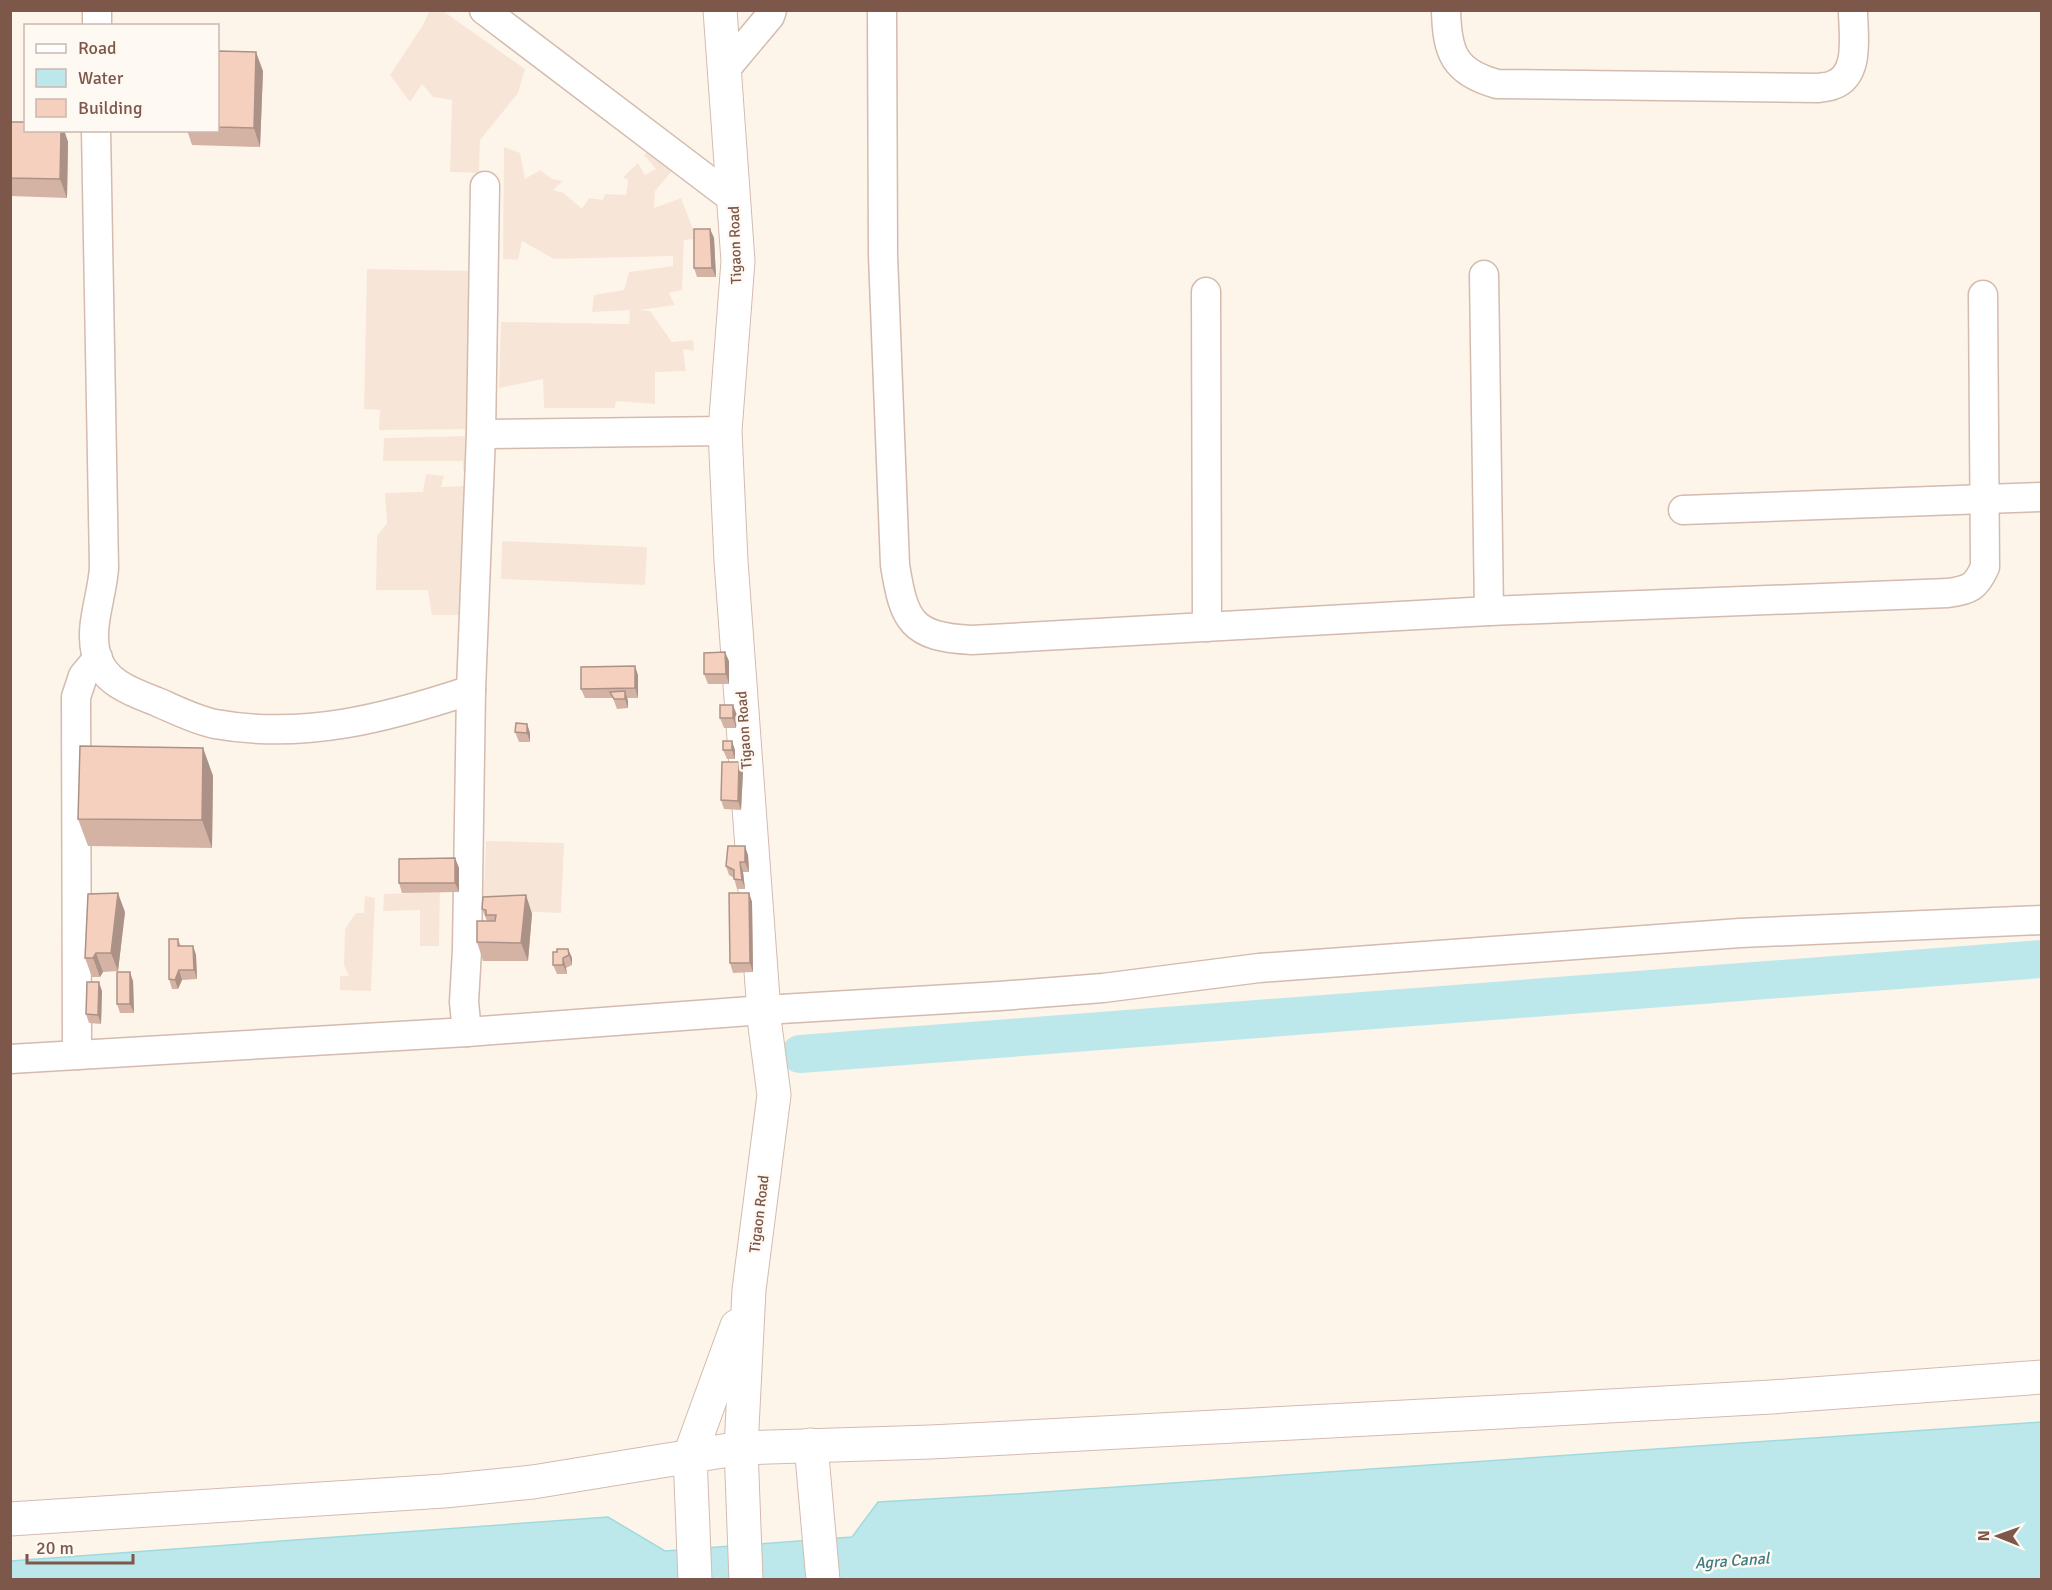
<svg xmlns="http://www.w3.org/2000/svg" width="2052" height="1590" font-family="Signika,sans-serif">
<rect width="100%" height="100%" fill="#fef5ea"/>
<g fill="#f7e6d8">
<path d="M 430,10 L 443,11 L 525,69 L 518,93 L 480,140 L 479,173 L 450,172 L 452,100 L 433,97 L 422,84 L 410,102 L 390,75 L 423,25 Z"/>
<path d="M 504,147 L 520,153 L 525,179 L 540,170 L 552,179 L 563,181 L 553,190 L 564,193 L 582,209 L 589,198 L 603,200 L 605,194 L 626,195 L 628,180 L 623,177 L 638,163 L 645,175 L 656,169 L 644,155 L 654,147 L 672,171 L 655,191 L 654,208 L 681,198 L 697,239 L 684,240 L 682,290 L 669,293 L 675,305 L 639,310 L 650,311 L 672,342 L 693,340 L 694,351 L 683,349 L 686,371 L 655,372 L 655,404 L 616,401 L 615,408 L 544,408 L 543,379 L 499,388 L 501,322 L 629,324 L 630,310 L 592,312 L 594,295 L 624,290 L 629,272 L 673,266 L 673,256 L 554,259 L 522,241 L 518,260 L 503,259 Z"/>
<path d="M 367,269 L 477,271 L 471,615 L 432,615 L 428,590 L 376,590 L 377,536 L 387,523 L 385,493 L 423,492 L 426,474 L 444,476 L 441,487 L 468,486 L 470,472 L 463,471 L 463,461 L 383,461 L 384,438 L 472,436 L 471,429 L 379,430 L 380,410 L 364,409 Z"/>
<path d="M 502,541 L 647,547 L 645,585 L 501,579 Z"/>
<path d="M 486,841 L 564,843 L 561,913 L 483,910 Z"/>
<path d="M 440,892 L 439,946 L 420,946 L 420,910 L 383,911 L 384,894 Z"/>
<path d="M 365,896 L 375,898 L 371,991 L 340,990 L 340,976 L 349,976 L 344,965 L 345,929 L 356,913 L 364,913 Z"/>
</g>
<path fill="#bce8eb" stroke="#a1dade" stroke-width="1.5" d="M 2041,1422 L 2041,1579 L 11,1580 L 11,1561 L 608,1517 L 665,1551 L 852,1537 L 878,1502 L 1015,1494 Z"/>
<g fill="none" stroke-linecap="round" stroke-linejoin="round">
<path stroke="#bce8eb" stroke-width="38" d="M 800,1054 L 2042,959"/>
<defs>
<g id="minor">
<path d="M 484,10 L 733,199"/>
<path d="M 882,10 L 883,255 L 895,565 C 904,621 911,637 972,640 L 1489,611 L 1948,593 C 1970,590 1976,587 1985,567 L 1983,295"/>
<path d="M 1446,10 C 1447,53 1454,72 1497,84 L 1819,88 C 1823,87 1829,87 1833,85 C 1861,75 1853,34 1853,10"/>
<path d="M 97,26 L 97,10"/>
<path d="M 724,71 L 770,16 L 772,10"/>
<path d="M 96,130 L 104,568 C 102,597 89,626 96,654 C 103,682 131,692 155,701 C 174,709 195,720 215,724 C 304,740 387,718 471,690"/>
<path d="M 1484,275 L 1489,611"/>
<path d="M 1206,292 L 1207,627"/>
<path d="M 481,434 L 725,431"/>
<path d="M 1683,510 L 2042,497"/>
<path d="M 467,1032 L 464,1002 L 467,950 L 471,690 L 481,434 L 485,186"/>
<path d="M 77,1055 L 76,697 L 83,676 L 98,658"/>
<path d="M 10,1059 L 467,1032 L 764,1010 L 1000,996 L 1103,988 L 1259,968 L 1740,933 L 2042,920"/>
</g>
<g id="tertiary">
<path d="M 720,10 L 738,261 L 725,431 L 731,561 L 765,1026 L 774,1095 L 749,1290 L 741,1448 L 746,1580"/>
<path d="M 811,1445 L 823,1580"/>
<path d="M 10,1519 L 444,1491 L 533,1482 L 741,1448 L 931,1442 L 1500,1412 L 1771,1397 L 2042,1377"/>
<path d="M 695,1580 L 690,1455 L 737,1326"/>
</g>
</defs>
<use href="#minor" stroke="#d3bbae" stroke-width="31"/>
<use href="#tertiary" stroke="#d3bbae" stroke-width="35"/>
<use href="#minor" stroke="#fff" stroke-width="28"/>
<use href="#tertiary" stroke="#fff" stroke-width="33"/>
</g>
<g fill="#d4b3a4">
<path d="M 218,51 L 263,71 L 260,147 L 192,145 L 187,130 L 218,130 Z"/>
<path d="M 10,122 L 26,130 L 64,130 L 68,142 L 67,198 L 10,196 Z"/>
<path d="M 710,229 L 714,238 L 716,277 L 697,277 L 694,268 Z"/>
<path d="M 729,661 L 729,684 L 708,684 L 704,674 Z"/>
<path d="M 638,675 L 638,698 L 627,698 L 628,701 L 628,708 L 617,709 L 613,698 L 585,698 L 581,689 Z"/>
<path d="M 737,715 L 736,728 L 724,728 L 720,718 Z"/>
<path d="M 527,724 L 530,733 L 530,742 L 519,742 L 515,732 Z"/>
<path d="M 203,748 L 213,776 L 212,848 L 88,846 L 78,819 Z"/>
<path d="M 723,750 L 735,750 L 735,759 L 727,759 Z"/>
<path d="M 743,772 L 741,810 L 724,809 L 721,800 Z"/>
<path d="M 748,855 L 749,872 L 743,872 L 745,889 L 737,889 L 734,878 L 729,875 L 726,866 Z"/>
<path d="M 455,858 L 459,868 L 459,892 L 402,893 L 399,883 Z"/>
<path d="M 749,893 L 752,902 L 753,972 L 733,973 L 730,963 Z"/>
<path d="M 526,895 L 532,914 L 528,961 L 483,961 L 477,942 L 487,921 L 482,909 Z"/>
<path d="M 125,912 L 118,971 L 103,972 L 100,977 L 92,977 L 85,958 Z"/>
<path d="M 178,939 L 181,946 L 193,946 L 196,955 L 197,979 L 182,980 L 178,989 L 172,989 L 169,979 Z"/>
<path d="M 568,949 L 572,958 L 572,965 L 566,968 L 567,974 L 557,974 L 553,965 L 557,952 Z"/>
<path d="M 133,981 L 134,1013 L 120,1013 L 117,1004 Z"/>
<path d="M 102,991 L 101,1024 L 89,1023 L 86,1014 Z"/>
</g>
<g fill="#ac9286">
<path d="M 256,52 L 263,71 L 260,147 L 254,128 Z"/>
<path d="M 61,130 L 64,130 L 68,142 L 67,198 L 60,179 Z"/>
<path d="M 710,229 L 714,238 L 716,277 L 712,268 Z"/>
<path d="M 725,652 L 729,661 L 729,684 L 726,674 Z"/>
<path d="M 635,666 L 638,675 L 638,698 L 635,688 Z"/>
<path d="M 625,691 L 628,701 L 628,708 L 625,699 Z"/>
<path d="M 733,705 L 737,715 L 736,728 L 733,718 Z"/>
<path d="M 527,724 L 530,733 L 530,742 L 527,733 Z"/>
<path d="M 732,741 L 735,750 L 735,759 L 732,750 Z"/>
<path d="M 203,748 L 213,776 L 212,848 L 202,820 Z"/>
<path d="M 739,762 L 743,772 L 741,810 L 738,801 Z"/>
<path d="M 745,846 L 748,855 L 749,872 L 745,862 Z"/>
<path d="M 455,858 L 459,868 L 459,892 L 455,883 Z"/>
<path d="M 740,862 L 743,872 L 745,889 L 742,880 Z"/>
<path d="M 118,893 L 125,912 L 118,971 L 111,953 Z"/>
<path d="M 749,893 L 752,902 L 753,972 L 750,963 Z"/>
<path d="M 526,895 L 532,914 L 528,961 L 521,943 Z"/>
<path d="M 193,946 L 196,955 L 197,979 L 194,970 Z"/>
<path d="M 568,949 L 572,958 L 572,965 L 569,955 Z"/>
<path d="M 96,953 L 103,972 L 100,977 L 93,958 Z"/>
<path d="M 563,958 L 566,968 L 567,974 L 563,965 Z"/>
<path d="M 179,970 L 182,980 L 178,989 L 175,980 Z"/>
<path d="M 130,972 L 133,981 L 134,1013 L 130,1004 Z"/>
<path d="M 99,982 L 102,991 L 101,1024 L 98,1015 Z"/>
</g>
<g fill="#f6d0bf" stroke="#ac9286" stroke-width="1.5">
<path d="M 218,51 L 256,52 L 254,128 L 218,127 Z"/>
<path d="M 10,122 L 26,122 L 26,130 L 61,130 L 60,179 L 10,178 Z"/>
<path d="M 694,229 L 710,229 L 712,268 L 694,268 Z"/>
<path d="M 725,652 L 726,674 L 704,674 L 704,653 Z"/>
<path d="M 635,666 L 635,688 L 581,689 L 581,667 Z"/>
<path d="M 625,691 L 625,699 L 614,699 L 610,692 Z"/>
<rect x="720" y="705" width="13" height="13"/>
<path d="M 516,723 L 527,724 L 527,733 L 515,732 Z"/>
<rect x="723" y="741" width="9" height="9"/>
<path d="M 80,746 L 203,748 L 202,820 L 78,819 Z"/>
<path d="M 722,762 L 739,762 L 738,801 L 721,800 Z"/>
<path d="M 728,846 L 745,846 L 745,862 L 740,862 L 742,880 L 734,879 L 734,870 L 726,866 Z"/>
<path d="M 455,858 L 455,883 L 399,883 L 399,859 Z"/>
<path d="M 118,893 L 111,953 L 96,953 L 93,958 L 85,958 L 88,894 Z"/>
<path d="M 729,893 L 749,893 L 750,963 L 730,963 Z"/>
<path d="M 526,895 L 521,943 L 477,942 L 477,921 L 495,921 L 496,915 L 486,915 L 486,910 L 482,909 L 483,897 Z"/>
<path d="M 169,939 L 178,939 L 178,946 L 193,946 L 194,970 L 179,970 L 175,980 L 169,979 Z"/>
<path d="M 557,949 L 568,949 L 569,955 L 563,958 L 563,965 L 553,965 L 553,952 L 557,952 Z"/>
<rect x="117" y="972" width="13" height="32"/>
<path d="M 87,982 L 99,982 L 98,1015 L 86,1014 Z"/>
</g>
<g text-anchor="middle" stroke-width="5" stroke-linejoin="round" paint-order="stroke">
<g font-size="15" fill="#7d574a" stroke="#fff9f3">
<text transform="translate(735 245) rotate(-92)" y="5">Tigaon Road</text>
<text transform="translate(744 730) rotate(-94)" y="5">Tigaon Road</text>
<text transform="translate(759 1214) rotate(-83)" y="5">Tigaon Road</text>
</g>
<g font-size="16" font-style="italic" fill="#3b7d83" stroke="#fff9f3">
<text transform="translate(1732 1560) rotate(-4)" y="6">Agra Canal</text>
</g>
</g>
<rect width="2052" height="1590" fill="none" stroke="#7d574a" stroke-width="24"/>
<rect x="24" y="24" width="195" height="108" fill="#fff9f3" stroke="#cbb8af" stroke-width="1.5"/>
<rect x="36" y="44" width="30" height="9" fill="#ffffff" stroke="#cbb8af" stroke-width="1.5"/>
<text x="78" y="54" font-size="18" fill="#7d574a">Road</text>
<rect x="36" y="69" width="30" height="18" fill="#bce8eb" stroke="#cbb8af" stroke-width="1.5"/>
<text x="78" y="84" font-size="18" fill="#7d574a">Water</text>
<rect x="36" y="99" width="30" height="18" fill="#f6d0bf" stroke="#cbb8af" stroke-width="1.5"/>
<text x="78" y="114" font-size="18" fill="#7d574a">Building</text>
<g transform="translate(1998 1536) rotate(271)" stroke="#fff9f3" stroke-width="4.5" paint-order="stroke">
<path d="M0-4.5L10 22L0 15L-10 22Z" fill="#7d574a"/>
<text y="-9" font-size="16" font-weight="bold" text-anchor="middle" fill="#7d574a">N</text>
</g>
<path d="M27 1554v9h106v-9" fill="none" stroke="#7d574a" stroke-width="3"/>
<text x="36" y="1554" font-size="18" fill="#7d574a" stroke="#fff9f3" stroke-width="4.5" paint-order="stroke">20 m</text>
</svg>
